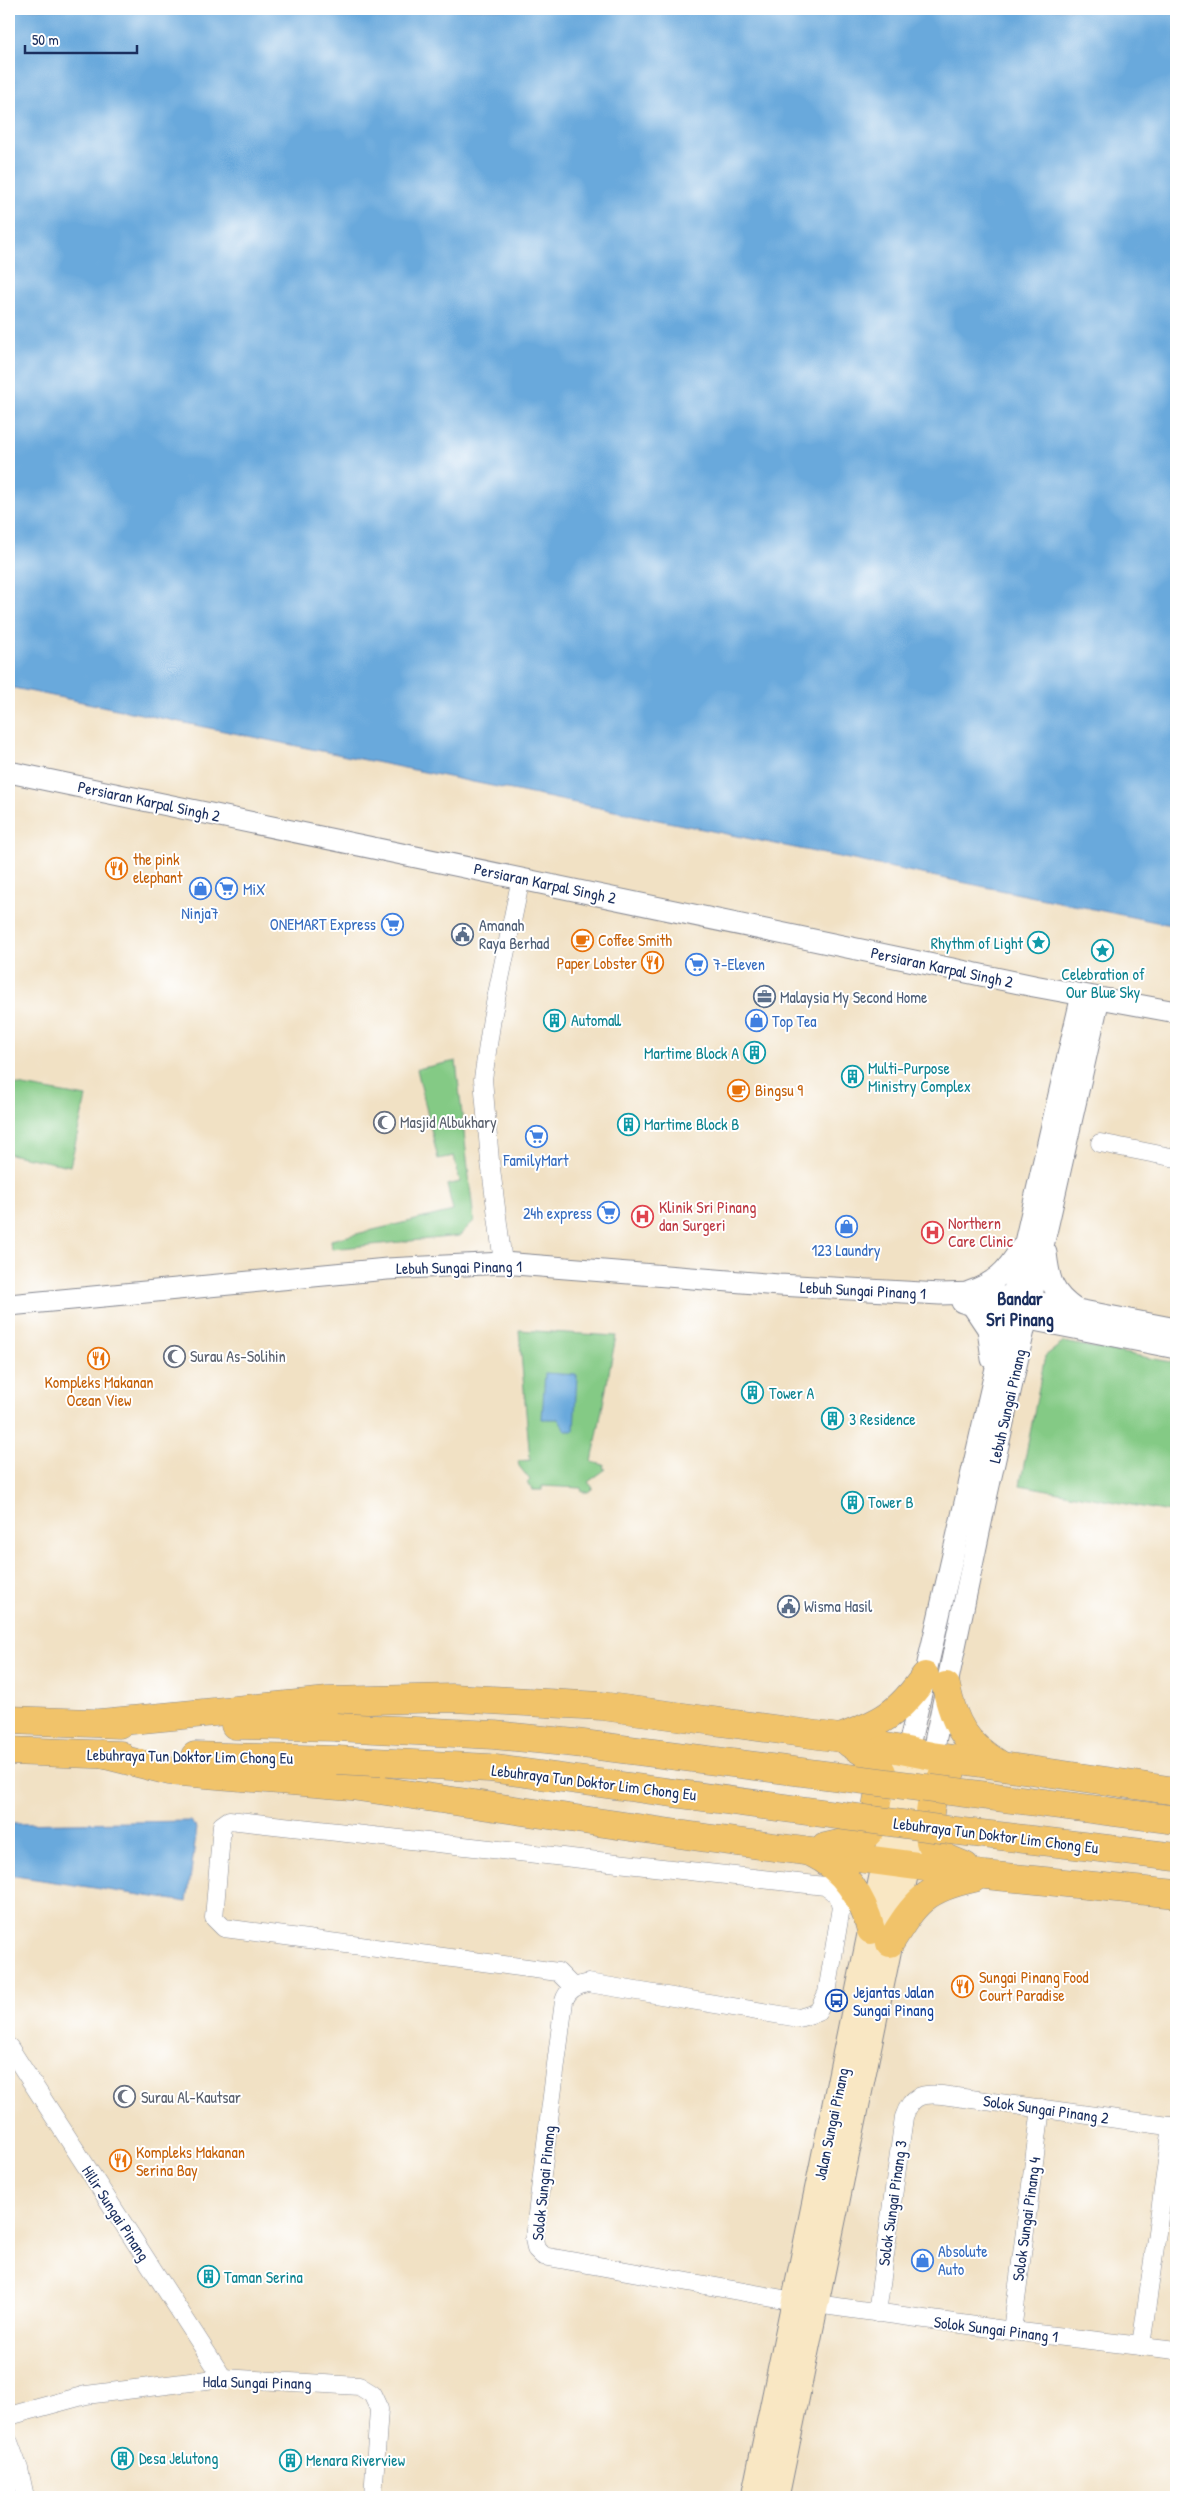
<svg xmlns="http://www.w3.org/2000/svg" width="1185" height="2506" font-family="'Patrick Hand',sans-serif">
<rect width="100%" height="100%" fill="#fff"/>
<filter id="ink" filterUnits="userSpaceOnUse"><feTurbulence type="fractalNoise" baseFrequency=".02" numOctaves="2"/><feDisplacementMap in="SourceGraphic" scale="10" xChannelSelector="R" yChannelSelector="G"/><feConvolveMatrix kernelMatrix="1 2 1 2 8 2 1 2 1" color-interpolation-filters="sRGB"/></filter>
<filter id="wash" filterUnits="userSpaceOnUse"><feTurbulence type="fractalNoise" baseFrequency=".0096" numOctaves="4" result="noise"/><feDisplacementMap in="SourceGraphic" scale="20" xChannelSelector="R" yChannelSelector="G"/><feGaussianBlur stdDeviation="1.12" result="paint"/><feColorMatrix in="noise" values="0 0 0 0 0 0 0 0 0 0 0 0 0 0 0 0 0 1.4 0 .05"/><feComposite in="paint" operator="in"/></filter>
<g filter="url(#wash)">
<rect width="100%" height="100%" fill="#f1e1c4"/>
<g fill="#84ca85" stroke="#507c72">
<path d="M 456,1061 L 474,1221 L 459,1236 L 332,1249 L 331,1240 L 453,1211 L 447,1185 L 460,1182 L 454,1156 L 438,1159 L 417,1069 Z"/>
<path d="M 12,1084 L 86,1097 L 70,1166 L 9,1154 L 9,1104 Z"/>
<path d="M 519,1330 L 616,1336 L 592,1462 L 604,1465 L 603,1468 L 606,1469 L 588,1482 L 593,1488 L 588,1492 L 582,1492 L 581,1488 L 542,1486 L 542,1490 L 533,1490 L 527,1483 L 530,1480 L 519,1466 L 518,1461 L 530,1460 Z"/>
<path d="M 1064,1342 L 1176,1363 L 1176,1513 L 1020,1485 L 1045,1356 Z"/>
</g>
<g fill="#69a9dc" stroke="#426c9d">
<path d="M 9,9 L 1176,9 L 1176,926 L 9,687 Z"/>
<path d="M 545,1373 L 577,1375 L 574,1431 L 566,1431 L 558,1419 L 542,1419 Z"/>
<path d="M 190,1821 L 197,1828 L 187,1902 L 9,1875 L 9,1824 Z"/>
</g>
</g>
<g filter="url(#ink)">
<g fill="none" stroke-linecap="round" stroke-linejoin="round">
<defs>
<g id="minor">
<path d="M 1100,1143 L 1176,1158"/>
<path d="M 503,1263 L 490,1161 L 483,1079 L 492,1018 L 521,878"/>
<path d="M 574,1988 L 558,1972 L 224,1928 L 214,1918 L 222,1825 L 229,1820 L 825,1886 L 838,1895 L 841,1907 L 827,1993 L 818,2012 L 799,2018 L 588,1983 C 577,1985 567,1990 564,2001 L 534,2238 L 536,2249 L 543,2256 L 794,2301"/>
<path d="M 9,2047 L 223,2378"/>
<path d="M 816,2304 L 1012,2331 L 1176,2350"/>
<path d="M 877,2313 L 904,2117 C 911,2096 921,2093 942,2095 L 1176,2127"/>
<path d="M 1012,2331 L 1041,2108"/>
<path d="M 1141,2346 L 1172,2126"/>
<path d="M 9,2416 L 86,2395 L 223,2378 L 359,2386 L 372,2394 L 379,2409 L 373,2497"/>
<path d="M 9,2442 L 19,2469 L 25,2497"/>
</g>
<g id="tertiary">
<path d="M 9,772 L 1034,986 L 1176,1012"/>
<path d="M 1046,1253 C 1049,1280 1052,1293 1075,1309"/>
<path d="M 969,1292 C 994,1284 1007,1271 1020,1249"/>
<path d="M 962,1302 L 1008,1315 L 1176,1348"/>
<path d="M 9,1305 L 387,1269 L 503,1263 L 779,1285 L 940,1294 L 976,1293 L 1031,1301 L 1176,1329"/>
<path d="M 972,1305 L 988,1329 L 992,1359"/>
<path d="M 908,1750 L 1082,995"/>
<path d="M 932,1756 L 987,1494 L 1099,998"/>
</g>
<g id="secondary">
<path d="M 754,2497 L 908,1750"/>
<path d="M 776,2497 L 890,1943 L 932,1756"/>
</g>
<g id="trunk">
<path d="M 946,1686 C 954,1724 965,1744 999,1764"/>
<path d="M 9,1720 L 119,1724"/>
<path d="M 101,1723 L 328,1701 L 453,1698 L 602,1706 L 840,1738 L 932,1756 L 1176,1791"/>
<path d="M 235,1725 L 336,1727"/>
<path d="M 840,1738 C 883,1722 898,1714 925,1676"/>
<path d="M 9,1751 L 120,1755"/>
<path d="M 101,1754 L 169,1771 L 351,1786 L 706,1838 L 985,1875 L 1176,1894"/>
<path d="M 195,1756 L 337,1760"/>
<path d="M 951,1772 C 945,1775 940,1779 937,1785 C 931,1796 925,1836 932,1847 C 939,1857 954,1861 965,1866"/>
<path d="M 825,1847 L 863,1838 L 873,1827 L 882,1772 L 874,1759 L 849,1743"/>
<path d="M 812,1853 C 843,1868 863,1897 871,1930"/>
<path d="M 890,1943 C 915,1902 925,1888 974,1878"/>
</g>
</defs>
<use href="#minor" stroke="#868891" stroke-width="19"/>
<use href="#tertiary" stroke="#868891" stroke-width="23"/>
<use href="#secondary" stroke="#868891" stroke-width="27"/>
<use href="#trunk" stroke="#868891" stroke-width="29"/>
<use href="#minor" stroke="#fff" stroke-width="18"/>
<use href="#tertiary" stroke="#fff" stroke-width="21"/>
<use href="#secondary" stroke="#f9e7c3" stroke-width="25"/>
<use href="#trunk" stroke="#f1c36a" stroke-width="28"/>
<defs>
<g id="trunk-bridge">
<path d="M 336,1727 L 494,1735 L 575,1743 L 1176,1820"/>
<path d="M 337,1760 L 489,1768 L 940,1829 L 1176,1857"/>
</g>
</defs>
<use href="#trunk-bridge" stroke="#868891" stroke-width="29" stroke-linecap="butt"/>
<use href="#trunk-bridge" stroke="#f1c36a" stroke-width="28"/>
</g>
</g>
<defs>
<symbol id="restaurant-ring" viewBox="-11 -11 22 22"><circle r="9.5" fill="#fff" stroke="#e8710a" stroke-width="1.5"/><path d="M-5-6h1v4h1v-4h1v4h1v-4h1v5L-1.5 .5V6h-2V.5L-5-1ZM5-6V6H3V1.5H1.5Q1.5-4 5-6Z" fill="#e8710a"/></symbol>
<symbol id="shop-ring" viewBox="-11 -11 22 22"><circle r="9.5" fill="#fff" stroke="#3f7fe0" stroke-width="1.5"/><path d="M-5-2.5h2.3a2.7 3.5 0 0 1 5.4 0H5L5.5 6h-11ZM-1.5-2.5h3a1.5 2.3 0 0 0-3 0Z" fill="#3f7fe0"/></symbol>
<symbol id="supermarket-ring" viewBox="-11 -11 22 22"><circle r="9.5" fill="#fff" stroke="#3f7fe0" stroke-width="1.5"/><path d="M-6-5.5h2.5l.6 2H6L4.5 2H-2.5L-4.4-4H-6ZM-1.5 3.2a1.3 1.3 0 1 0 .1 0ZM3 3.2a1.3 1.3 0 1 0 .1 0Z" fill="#3f7fe0"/></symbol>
<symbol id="civic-ring" viewBox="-11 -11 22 22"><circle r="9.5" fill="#fff" stroke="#5c6f8a" stroke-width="1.5"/><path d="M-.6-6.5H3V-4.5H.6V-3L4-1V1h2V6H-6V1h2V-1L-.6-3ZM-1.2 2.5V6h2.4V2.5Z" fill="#5c6f8a"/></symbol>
<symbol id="cafe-ring" viewBox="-11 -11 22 22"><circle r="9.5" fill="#fff" stroke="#e8710a" stroke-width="1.5"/><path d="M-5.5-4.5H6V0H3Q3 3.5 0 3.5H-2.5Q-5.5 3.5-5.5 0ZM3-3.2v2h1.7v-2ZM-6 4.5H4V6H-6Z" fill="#e8710a"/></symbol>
<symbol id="sight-ring" viewBox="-11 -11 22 22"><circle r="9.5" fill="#fff" stroke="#0f9aa8" stroke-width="1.5"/><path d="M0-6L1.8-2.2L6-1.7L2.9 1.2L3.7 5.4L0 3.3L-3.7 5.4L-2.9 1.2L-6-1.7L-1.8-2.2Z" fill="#0f9aa8"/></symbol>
<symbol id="office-ring" viewBox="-11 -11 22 22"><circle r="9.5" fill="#fff" stroke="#5c6f8a" stroke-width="1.5"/><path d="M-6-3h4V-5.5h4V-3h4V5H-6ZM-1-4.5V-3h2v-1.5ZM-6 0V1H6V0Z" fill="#5c6f8a"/></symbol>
<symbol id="building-ring" viewBox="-11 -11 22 22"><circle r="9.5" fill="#fff" stroke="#0f9aa8" stroke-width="1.5"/><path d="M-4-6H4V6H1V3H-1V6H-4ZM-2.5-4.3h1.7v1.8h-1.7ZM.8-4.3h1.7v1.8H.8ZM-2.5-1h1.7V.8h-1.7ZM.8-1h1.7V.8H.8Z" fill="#0f9aa8"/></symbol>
<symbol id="mosque-ring" viewBox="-11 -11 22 22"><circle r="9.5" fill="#fff" stroke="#6b7280" stroke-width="1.5"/><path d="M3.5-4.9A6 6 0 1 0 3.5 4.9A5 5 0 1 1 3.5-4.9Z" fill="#6b7280"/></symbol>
<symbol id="hospital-ring" viewBox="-11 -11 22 22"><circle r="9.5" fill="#fff" stroke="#e0444e" stroke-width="1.5"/><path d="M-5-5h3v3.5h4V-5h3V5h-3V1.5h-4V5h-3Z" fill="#e0444e"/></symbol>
<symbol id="bus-ring" viewBox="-11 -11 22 22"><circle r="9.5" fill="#fff" stroke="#1a4fb4" stroke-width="1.5"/><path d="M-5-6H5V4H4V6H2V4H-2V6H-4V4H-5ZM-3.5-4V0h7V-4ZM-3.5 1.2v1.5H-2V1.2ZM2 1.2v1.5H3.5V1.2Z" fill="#1a4fb4"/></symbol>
</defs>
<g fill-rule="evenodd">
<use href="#restaurant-ring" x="104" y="856" width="25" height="25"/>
<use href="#shop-ring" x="188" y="876" width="25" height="25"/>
<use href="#supermarket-ring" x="214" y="876" width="25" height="25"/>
<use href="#supermarket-ring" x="380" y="912" width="25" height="25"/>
<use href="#civic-ring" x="450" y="922" width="25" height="25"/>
<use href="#cafe-ring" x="570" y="928" width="25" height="25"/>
<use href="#sight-ring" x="1026" y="930" width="25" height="25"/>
<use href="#sight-ring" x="1090" y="938" width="25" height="25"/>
<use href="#restaurant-ring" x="640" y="950" width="25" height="25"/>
<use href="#supermarket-ring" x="684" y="952" width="25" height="25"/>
<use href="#office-ring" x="752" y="984" width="25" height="25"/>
<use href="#building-ring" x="542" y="1008" width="25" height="25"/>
<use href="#shop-ring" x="744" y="1008" width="25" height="25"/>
<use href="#building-ring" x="742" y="1040" width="25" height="25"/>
<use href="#building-ring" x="840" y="1064" width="25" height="25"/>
<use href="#cafe-ring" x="726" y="1078" width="25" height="25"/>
<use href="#mosque-ring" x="372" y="1110" width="25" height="25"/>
<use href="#building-ring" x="616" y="1112" width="25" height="25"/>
<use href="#supermarket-ring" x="524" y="1124" width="25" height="25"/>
<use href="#supermarket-ring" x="596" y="1200" width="25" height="25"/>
<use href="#hospital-ring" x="630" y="1204" width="25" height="25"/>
<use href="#shop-ring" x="834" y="1214" width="25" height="25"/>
<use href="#hospital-ring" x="920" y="1220" width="25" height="25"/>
<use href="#mosque-ring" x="162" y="1344" width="25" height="25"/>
<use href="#restaurant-ring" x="86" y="1346" width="25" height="25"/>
<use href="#building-ring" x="740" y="1380" width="25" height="25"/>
<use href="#building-ring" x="820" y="1406" width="25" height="25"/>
<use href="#building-ring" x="840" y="1490" width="25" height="25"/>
<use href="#civic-ring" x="776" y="1594" width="25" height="25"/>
<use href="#restaurant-ring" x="950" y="1974" width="25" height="25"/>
<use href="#bus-ring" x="824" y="1988" width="25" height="25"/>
<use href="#mosque-ring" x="112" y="2084" width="25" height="25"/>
<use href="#restaurant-ring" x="108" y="2148" width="25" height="25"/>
<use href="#shop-ring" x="910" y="2248" width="25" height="25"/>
<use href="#building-ring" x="196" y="2264" width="25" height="25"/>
<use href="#building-ring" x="110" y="2446" width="25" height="25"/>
<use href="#building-ring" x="278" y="2448" width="25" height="25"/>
</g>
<g text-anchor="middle" stroke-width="4" stroke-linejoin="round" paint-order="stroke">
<g font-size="16" fill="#1b2f5e" stroke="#fff">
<text transform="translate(149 801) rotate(12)" y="6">Persiaran Karpal Singh 2</text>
<text transform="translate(545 883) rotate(12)" y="6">Persiaran Karpal Singh 2</text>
<text transform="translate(942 967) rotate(12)" y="6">Persiaran Karpal Singh 2</text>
<text transform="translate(459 1267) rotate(-1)" y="6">Lebuh Sungai Pinang 1</text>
<text transform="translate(863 1290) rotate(3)" y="6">Lebuh Sungai Pinang 1</text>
<text transform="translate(1007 1406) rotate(-77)" y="6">Lebuh Sungai Pinang</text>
<text transform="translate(190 1756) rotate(1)" y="6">Lebuhraya Tun Doktor Lim Chong Eu</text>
<text transform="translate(594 1782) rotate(7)" y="6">Lebuhraya Tun Doktor Lim Chong Eu</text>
<text transform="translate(996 1835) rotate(7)" y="6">Lebuhraya Tun Doktor Lim Chong Eu</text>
<text transform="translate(1046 2109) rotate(8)" y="6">Solok Sungai Pinang 2</text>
<text transform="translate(831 2124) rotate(-78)" y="6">Jalan Sungai Pinang</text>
<text transform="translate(543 2183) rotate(-84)" y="6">Solok Sungai Pinang</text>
<text transform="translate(892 2203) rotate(-82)" y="6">Solok Sungai Pinang 3</text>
<text transform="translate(116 2213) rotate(57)" y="6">Hilir Sungai Pinang</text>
<text transform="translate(1026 2219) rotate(-82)" y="6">Solok Sungai Pinang 4</text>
<text transform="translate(996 2329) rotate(7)" y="6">Solok Sungai Pinang 1</text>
<text transform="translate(257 2382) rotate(1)" y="6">Hala Sungai Pinang</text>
</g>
<g font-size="16" fill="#c56008" stroke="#fff" text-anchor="start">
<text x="133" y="865">the pink<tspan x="133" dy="18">elephant</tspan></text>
<text x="598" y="946">Coffee Smith</text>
<text x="637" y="969" text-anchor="end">Paper Lobster</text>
<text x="755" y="1096">Bingsu 9</text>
<text x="99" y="1388" text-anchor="middle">Kompleks Makanan<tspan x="99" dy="18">Ocean View</tspan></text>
<text x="979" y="1983">Sungai Pinang Food<tspan x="979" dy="18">Court Paradise</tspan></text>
<text x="136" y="2158">Kompleks Makanan<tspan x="136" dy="18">Serina Bay</tspan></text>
</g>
<g font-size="16" fill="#366cbe" stroke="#fff" text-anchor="start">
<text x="243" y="895">MiX</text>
<text x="200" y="919" text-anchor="middle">Ninja7</text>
<text x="376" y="930" text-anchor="end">ONEMART Express</text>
<text x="713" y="970">7-Eleven</text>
<text x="772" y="1027">Top Tea</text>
<text x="536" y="1166" text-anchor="middle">FamilyMart</text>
<text x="592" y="1219" text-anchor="end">24h express</text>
<text x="846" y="1256" text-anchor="middle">123 Laundry</text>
<text x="938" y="2257">Absolute<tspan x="938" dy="18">Auto</tspan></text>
</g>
<g font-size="16" fill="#4e5e75" stroke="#fff" text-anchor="start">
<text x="479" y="931">Amanah<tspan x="479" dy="18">Raya Berhad</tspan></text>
<text x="780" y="1003">Malaysia My Second Home</text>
<text x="804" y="1612">Wisma Hasil</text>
</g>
<g font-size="16" fill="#0d838f" stroke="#fff" text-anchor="start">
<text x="1023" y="949" text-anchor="end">Rhythm of Light</text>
<text x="1103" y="980" text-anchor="middle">Celebration of<tspan x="1103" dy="18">Our Blue Sky</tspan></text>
<text x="571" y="1026">Automall</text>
<text x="739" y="1059" text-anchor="end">Martime Block A</text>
<text x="868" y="1074">Multi-Purpose<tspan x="868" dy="18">Ministry Complex</tspan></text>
<text x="644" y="1130">Martime Block B</text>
<text x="769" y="1399">Tower A</text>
<text x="849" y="1425">3 Residence</text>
<text x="868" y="1508">Tower B</text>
<text x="224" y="2283">Taman Serina</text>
<text x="139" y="2464">Desa Jelutong</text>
<text x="306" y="2466">Menara Riverview</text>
</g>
<g font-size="16" fill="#5b616d" stroke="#fff" text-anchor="start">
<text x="400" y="1128">Masjid Albukhary</text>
<text x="190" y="1362">Surau As-Solihin</text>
<text x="141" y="2103">Surau Al-Kautsar</text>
</g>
<g font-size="16" fill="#be3a42" stroke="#fff" text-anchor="start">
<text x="659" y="1213">Klinik Sri Pinang<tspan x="659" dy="18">dan Surgeri</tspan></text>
<text x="948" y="1229">Northern<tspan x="948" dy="18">Care Clinic</tspan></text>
</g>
<g font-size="16" fill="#164399" stroke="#fff" text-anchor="start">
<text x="853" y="1998">Jejantas Jalan<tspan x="853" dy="18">Sungai Pinang</tspan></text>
</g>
<g font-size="18" font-weight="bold" fill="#1b2f5e" stroke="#fff">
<text x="1020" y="1305">Bandar<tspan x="1020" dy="21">Sri Pinang</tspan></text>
</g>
</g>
<rect width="1185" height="2506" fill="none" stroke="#fff" stroke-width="30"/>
<path d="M25 45v8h112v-8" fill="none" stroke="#1b2f5e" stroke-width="2.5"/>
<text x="32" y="45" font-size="15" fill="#1b2f5e" stroke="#ffffff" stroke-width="4" paint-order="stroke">50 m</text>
</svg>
